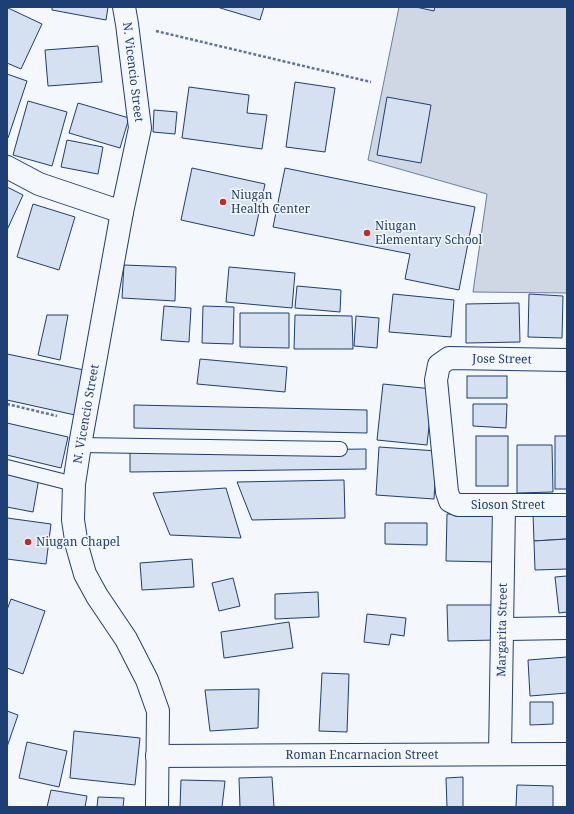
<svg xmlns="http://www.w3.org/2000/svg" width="574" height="814" font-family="'Noto Serif',serif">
<rect width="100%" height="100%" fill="#f4f7fb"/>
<path fill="#cfd7e4" stroke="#687fa3" d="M 399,7 L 567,7 L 567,293 L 473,292 L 487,194 L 368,160 Z"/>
<g fill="#d5e0f0" stroke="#1d3f73">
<path d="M 52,7 L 108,7 L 106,20 L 52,10 Z"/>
<path d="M 217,7 L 264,7 L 260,20 Z"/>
<path d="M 416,7 L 435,7 L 434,11 Z"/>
<path d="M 8,8 L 42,24 L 21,69 L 7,63 L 7,11 Z"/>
<path d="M 98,46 L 102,82 L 48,86 L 45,50 Z"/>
<path d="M 7,74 L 27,81 L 8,138 L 7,138 Z"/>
<path d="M 295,82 L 335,88 L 325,152 L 286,147 Z"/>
<path d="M 189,87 L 249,95 L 247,113 L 267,115 L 262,149 L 182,138 Z"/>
<path d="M 387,97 L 431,105 L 421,163 L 377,155 Z"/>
<path d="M 28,101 L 67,112 L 52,166 L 13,155 Z"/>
<path d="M 78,103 L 129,118 L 120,148 L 69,133 Z"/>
<path d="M 154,110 L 177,112 L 175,134 L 153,132 Z"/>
<path d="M 67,140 L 103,147 L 98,174 L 61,167 Z"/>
<path d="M 192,168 L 265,184 L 254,236 L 181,220 Z"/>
<path d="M 285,168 L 475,207 L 459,290 L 405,279 L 410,254 L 273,227 Z"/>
<path d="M 7,187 L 23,195 L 7,230 Z"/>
<path d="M 33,204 L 75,217 L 59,270 L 17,257 Z"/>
<path d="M 124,265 L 176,267 L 175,301 L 122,298 Z"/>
<path d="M 229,267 L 295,273 L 292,308 L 226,302 Z"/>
<path d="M 297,286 L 341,290 L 340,312 L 295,308 Z"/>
<path d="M 393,294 L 454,300 L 451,337 L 389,332 Z"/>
<path d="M 529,294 L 563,296 L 562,338 L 528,337 Z"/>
<path d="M 519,303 L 520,342 L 466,343 L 466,304 Z"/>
<path d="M 164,306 L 191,308 L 189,342 L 161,340 Z"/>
<path d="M 203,306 L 234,307 L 233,344 L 202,343 Z"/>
<path d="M 240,313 L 289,313 L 289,348 L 240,347 Z"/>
<path d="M 47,315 L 68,315 L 60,360 L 38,355 Z"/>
<path d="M 295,315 L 352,316 L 353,349 L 294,349 Z"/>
<path d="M 356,316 L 379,318 L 377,348 L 354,346 Z"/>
<path d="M 7,354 L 84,370 L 75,415 L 7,400 Z"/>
<path d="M 200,359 L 287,367 L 285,392 L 197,384 Z"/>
<rect x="467" y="376" width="40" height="22"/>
<path d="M 383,384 L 433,389 L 427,445 L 377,440 Z"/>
<path d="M 473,404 L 507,404 L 506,428 L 473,426 Z"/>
<path d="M 134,405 L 367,410 L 367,433 L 134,428 Z"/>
<path d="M 7,423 L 68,437 L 61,468 L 7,455 Z"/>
<rect x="476" y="436" width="32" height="50"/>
<rect x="555" y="436" width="12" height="53"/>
<path d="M 517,445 L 552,445 L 553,492 L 517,493 Z"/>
<path d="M 379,447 L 437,451 L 434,499 L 376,495 Z"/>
<path d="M 366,449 L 366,469 L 130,472 L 130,452 Z"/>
<path d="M 7,471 L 39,478 L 33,512 L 7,507 Z"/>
<path d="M 344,480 L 345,518 L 252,520 L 237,482 Z"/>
<path d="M 226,488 L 241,538 L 170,535 L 153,493 Z"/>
<path d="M 567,513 L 567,539 L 534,541 L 533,514 Z"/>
<path d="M 447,514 L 497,515 L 497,562 L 446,561 Z"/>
<path d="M 7,518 L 51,524 L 46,564 L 7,559 Z"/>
<path d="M 385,523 L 427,523 L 427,545 L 385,544 Z"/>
<path d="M 567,539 L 567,569 L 535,570 L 534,541 Z"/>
<path d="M 192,559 L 194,587 L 142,590 L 140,563 Z"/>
<path d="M 567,576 L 567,612 L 559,613 L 555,577 Z"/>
<path d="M 233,578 L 240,606 L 219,611 L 212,583 Z"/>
<path d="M 318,592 L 319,617 L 275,619 L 275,594 Z"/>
<path d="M 11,599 L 45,611 L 23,674 L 7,668 L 7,610 Z"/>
<path d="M 447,605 L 497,605 L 498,640 L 448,641 Z"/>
<path d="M 367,614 L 406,618 L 404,636 L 391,634 L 389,645 L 364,642 Z"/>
<path d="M 289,622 L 293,648 L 224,658 L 221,632 Z"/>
<path d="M 567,657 L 567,693 L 530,696 L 528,660 Z"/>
<path d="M 322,673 L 349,674 L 347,732 L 319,731 Z"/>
<path d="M 259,689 L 258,728 L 210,731 L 205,690 Z"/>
<path d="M 530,702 L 553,702 L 553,724 L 530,725 Z"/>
<path d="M 7,711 L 18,715 L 7,747 Z"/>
<path d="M 74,731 L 140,738 L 135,785 L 70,778 Z"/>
<path d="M 27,742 L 67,751 L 59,787 L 19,778 Z"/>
<path d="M 272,777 L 274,807 L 240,807 L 239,778 Z"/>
<path d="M 463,777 L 463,807 L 447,807 L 446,778 Z"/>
<path d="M 181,780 L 225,781 L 222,807 L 180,807 Z"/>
<path d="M 517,785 L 553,786 L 553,807 L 516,807 Z"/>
<path d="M 51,790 L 87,796 L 85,807 L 47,807 Z"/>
<path d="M 98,797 L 124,798 L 123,807 L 97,807 Z"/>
</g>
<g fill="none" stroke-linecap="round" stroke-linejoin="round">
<defs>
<g id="service">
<path d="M 80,445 L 340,449"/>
<path d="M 7,467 L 74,484"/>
</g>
<g id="minor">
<path d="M 124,7 L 127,24 L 140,128 L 122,212 L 80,445 L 74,484 L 73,520 L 77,546 L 85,574 L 97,596 L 126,639 L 147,680 L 158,711 L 157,807"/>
<path d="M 7,167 L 39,184 L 122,212"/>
<path d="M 567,360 L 449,358 L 439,365 L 436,380 L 447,492 L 450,501 L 458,505 L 567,505"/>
<path d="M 502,629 L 567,628"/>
<path d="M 500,754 L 504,506"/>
<path d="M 157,756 L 567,754"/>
</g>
</defs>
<use href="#service" stroke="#1d3f73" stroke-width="16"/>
<use href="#minor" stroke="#1d3f73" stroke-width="24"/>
<g stroke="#5e769c" stroke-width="2.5" stroke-dasharray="3 2" stroke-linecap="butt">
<path d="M 156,31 L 371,82"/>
<path d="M 7,404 L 57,416"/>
</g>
<use href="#service" stroke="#f4f7fb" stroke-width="14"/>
<use href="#minor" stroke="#f4f7fb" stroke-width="22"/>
</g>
<g fill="#c62828" stroke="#f4f7fb" stroke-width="1.5">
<circle cx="223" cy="202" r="4"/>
<circle cx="367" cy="233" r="4"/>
<circle cx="28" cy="542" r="4"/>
</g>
<g text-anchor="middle" stroke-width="3" stroke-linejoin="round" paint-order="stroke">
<g font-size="12" fill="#1d3f73" stroke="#f4f7fb">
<text transform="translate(133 72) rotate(83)" y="4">N. Vicencio Street</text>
<text transform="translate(502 359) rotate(1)" y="4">Jose Street</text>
<text transform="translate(86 414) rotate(-80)" y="4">N. Vicencio Street</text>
<text x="508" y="509">Sioson Street</text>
<text transform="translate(502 630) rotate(-89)" y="4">Margarita Street</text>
<text x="362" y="759">Roman Encarnacion Street</text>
</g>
<g font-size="12" fill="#1d3f73" stroke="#f4f7fb" text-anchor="start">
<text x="231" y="199">Niugan<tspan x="231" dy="14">Health Center</tspan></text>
<text x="375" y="230">Niugan<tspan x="375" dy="14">Elementary School</tspan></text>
<text x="36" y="546">Niugan Chapel</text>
</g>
</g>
<rect width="574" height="814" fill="none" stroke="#1d3f73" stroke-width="16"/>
</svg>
